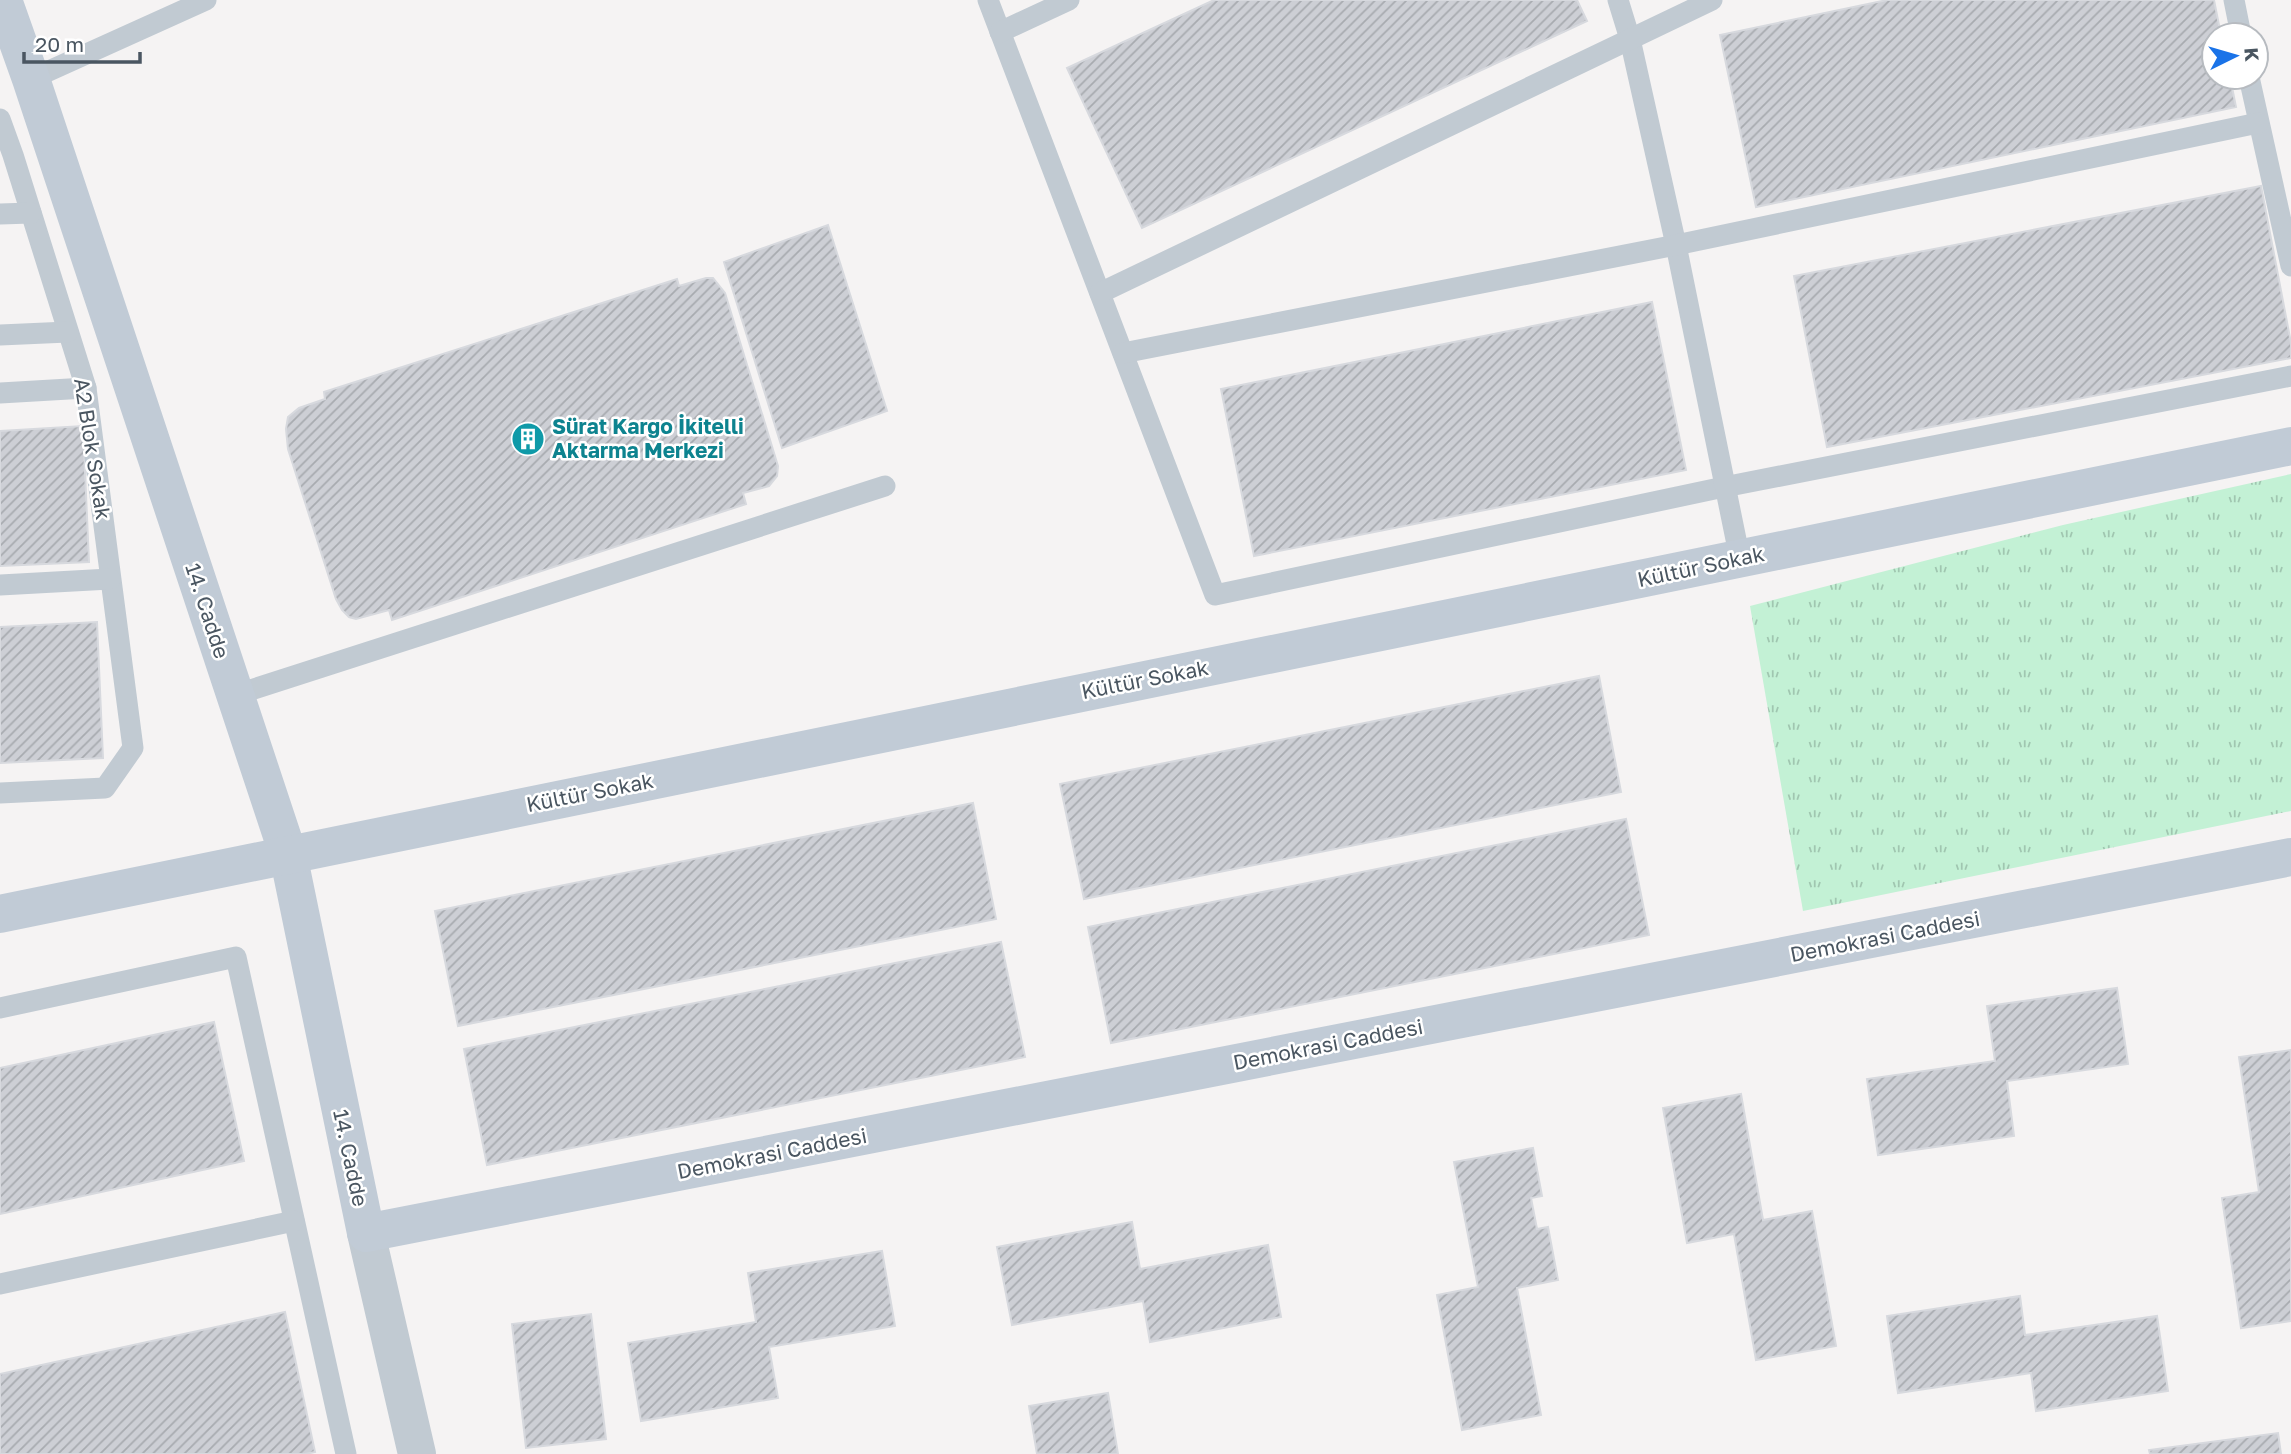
<svg xmlns="http://www.w3.org/2000/svg" width="2291" height="1454" font-family="'Golos Text',sans-serif">
<defs>
<pattern id="grass-tufts" width="24" height="20" patternUnits="userSpaceOnUse" patternTransform="scale(1.75)"><rect width="24" height="20" fill="#c3f1d5"/><path d="M3 7l-1-3M5 7V3M7 7l1-3M15 17l-1-3M17 17v-4M19 17l1-3" fill="none" stroke="#a0c6b0"/></pattern>
<pattern id="building-hatch" width="6" height="6" patternUnits="userSpaceOnUse" patternTransform="scale(1.75)"><rect width="6" height="6" fill="#cdcfd5"/><path d="M-1 1l2-2M0 6l6-6M5 7l2-2" fill="none" stroke="#a8abb0"/></pattern>
</defs>
<rect width="100%" height="100%" fill="#f5f3f3"/>
<path fill="url(#grass-tufts)" d="M 2291,474 L 2291,811 L 1803,911 L 1750,606 L 2063,525 Z"/>
<g fill="url(#building-hatch)" stroke="#d7d9de" stroke-width="2">
<path d="M 1214,0 L 1577,0 L 1587,21 L 1142,228 L 1067,68 Z"/>
<path d="M 1887,0 L 2214,0 L 2221,35 L 2214,35 L 2214,77 L 2230,77 L 2236,107 L 1756,207 L 1720,35 Z"/>
<path d="M 2261,186 L 2291,343 L 2291,358 L 1827,447 L 1794,276 Z"/>
<path d="M 828,225 L 887,411 L 782,448 L 724,262 Z"/>
<path d="M 706,278 L 713,278 L 725,293 L 778,466 L 777,476 L 769,486 L 743,493 L 746,504 L 392,620 L 389,610 L 356,619 L 349,617 L 342,610 L 336,599 L 288,449 L 286,429 L 288,417 L 299,408 L 325,399 L 324,392 L 677,279 L 679,286 Z"/>
<path d="M 1652,302 L 1686,470 L 1254,556 L 1221,389 Z"/>
<path d="M 83,426 L 89,562 L 0,566 L 0,431 Z"/>
<path d="M 97,622 L 103,758 L 0,763 L 0,627 Z"/>
<path d="M 1599,676 L 1621,792 L 1084,899 L 1060,784 Z"/>
<path d="M 973,803 L 996,919 L 458,1026 L 435,911 Z"/>
<path d="M 1626,819 L 1649,935 L 1111,1043 L 1088,927 Z"/>
<path d="M 1001,942 L 1025,1057 L 487,1165 L 464,1049 Z"/>
<path d="M 2117,988 L 2128,1064 L 2007,1081 L 2014,1136 L 1878,1155 L 1867,1079 L 1995,1061 L 1987,1006 Z"/>
<path d="M 214,1022 L 244,1161 L 0,1214 L 0,1068 Z"/>
<path d="M 2291,1050 L 2291,1321 L 2241,1328 L 2222,1198 L 2259,1192 L 2239,1057 Z"/>
<path d="M 1741,1094 L 1763,1220 L 1812,1211 L 1836,1346 L 1756,1360 L 1734,1234 L 1687,1243 L 1663,1108 Z"/>
<path d="M 1533,1148 L 1542,1196 L 1531,1198 L 1537,1229 L 1548,1227 L 1558,1280 L 1517,1288 L 1541,1415 L 1462,1430 L 1437,1295 L 1478,1287 L 1454,1162 Z"/>
<path d="M 1132,1222 L 1140,1269 L 1268,1245 L 1281,1317 L 1150,1342 L 1143,1301 L 1012,1325 L 997,1247 Z"/>
<path d="M 882,1251 L 895,1326 L 769,1347 L 778,1398 L 641,1421 L 628,1343 L 756,1322 L 748,1273 Z"/>
<path d="M 2020,1296 L 2025,1335 L 2157,1316 L 2168,1391 L 2036,1411 L 2031,1373 L 1898,1393 L 1887,1316 Z"/>
<path d="M 285,1312 L 315,1452 L 305,1454 L 0,1454 L 0,1374 Z"/>
<path d="M 591,1314 L 606,1439 L 526,1448 L 512,1324 Z"/>
<path d="M 1108,1393 L 1118,1454 L 1037,1454 L 1029,1406 Z"/>
<path d="M 2278,1433 L 2281,1454 L 2150,1454 L 2149,1450 Z"/>
</g>
<g fill="none" stroke-linecap="round" stroke-linejoin="round">
<g stroke="#c1cad2" stroke-width="21">
<path d="M 988,0 L 1215,595 L 1724,487 L 2291,376"/>
<path d="M 1618,0 L 1630,39 L 1676,245 L 1740,559"/>
<path d="M 2234,0 L 2241,35"/>
<path d="M 1000,32 L 1069,0"/>
<path d="M 2249,77 L 2291,266"/>
<path d="M 31,79 L 206,0"/>
<path d="M 0,119 L 13,155 L 86,388 L 133,748 L 105,788 L 0,793"/>
<path d="M 0,214 L 31,213"/>
<path d="M 1100,293 L 1712,0"/>
<path d="M 0,335 L 68,332"/>
<path d="M 1123,353 L 1676,245 L 2258,123"/>
<path d="M 0,393 L 86,388"/>
<path d="M 0,585 L 110,579"/>
<path d="M 235,695 L 885,486"/>
<path d="M 0,1008 L 236,957 L 346,1454"/>
<path d="M 0,1284 L 294,1221"/>
</g>
<path stroke="#c1cad2" stroke-width="38" d="M 366,1233 L 417,1454"/>
<g stroke="#c1cbd6" stroke-width="38">
<path d="M 3,0 L 31,79 L 288,854 L 366,1233 L 2291,857"/>
<path d="M 0,914 L 2291,446"/>
</g>
</g>
<defs>
<symbol id="building-disc" viewBox="-11 -11 22 22"><circle r="9.5" fill="#0f9aa8" stroke="#fff"/><path d="M-4-6H4V6H1V3H-1V6H-4ZM-2.5-4.3h1.7v1.8h-1.7ZM.8-4.3h1.7v1.8H.8ZM-2.5-1h1.7V.8h-1.7ZM.8-1h1.7V.8H.8Z" fill="#fff"/></symbol>
</defs>
<g fill-rule="evenodd">
<use href="#building-disc" x="509" y="420" width="38" height="38"/>
</g>
<g text-anchor="middle" stroke-width="5" stroke-linejoin="round" paint-order="stroke">
<g font-size="21" font-weight="bold" fill="#0d838f" stroke="#fff" text-anchor="start">
<text x="552" y="434">Sürat Kargo İkitelli<tspan x="552" dy="24">Aktarma Merkezi</tspan></text>
</g>
<g font-size="21" fill="#4a5661" stroke="#fff">
<text transform="translate(92 449) rotate(81)" y="7">A2 Blok Sokak</text>
<text transform="translate(1701 567) rotate(-12)" y="7">Kültür Sokak</text>
<text transform="translate(207 611) rotate(72)" y="7">14. Cadde</text>
<text transform="translate(1145 680) rotate(-11)" y="7">Kültür Sokak</text>
<text transform="translate(590 793) rotate(-11)" y="7">Kültür Sokak</text>
<text transform="translate(1885 937) rotate(-11)" y="7">Demokrasi Caddesi</text>
<text transform="translate(1328 1045) rotate(-11)" y="7">Demokrasi Caddesi</text>
<text transform="translate(772 1154) rotate(-11)" y="7">Demokrasi Caddesi</text>
<text transform="translate(350 1158) rotate(78)" y="7">14. Cadde</text>
</g>
</g>
<g transform="translate(2235 56) rotate(85)"><circle r="33" fill="#ffffff" stroke="#b7bbc0" stroke-width="2"/>
<path d="M0-5L12 26L0 18L-12 26Z" fill="#1a73e8"/>
<text y="-10" font-size="19" font-weight="bold" text-anchor="middle" fill="#4a5661">K</text>
</g>
<path d="M24 52v10h116v-10" fill="none" stroke="#4a5661" stroke-width="3.5"/>
<text x="35" y="52" font-size="21" fill="#4a5661" stroke="#ffffff" stroke-width="5" paint-order="stroke">20 m</text>
</svg>
